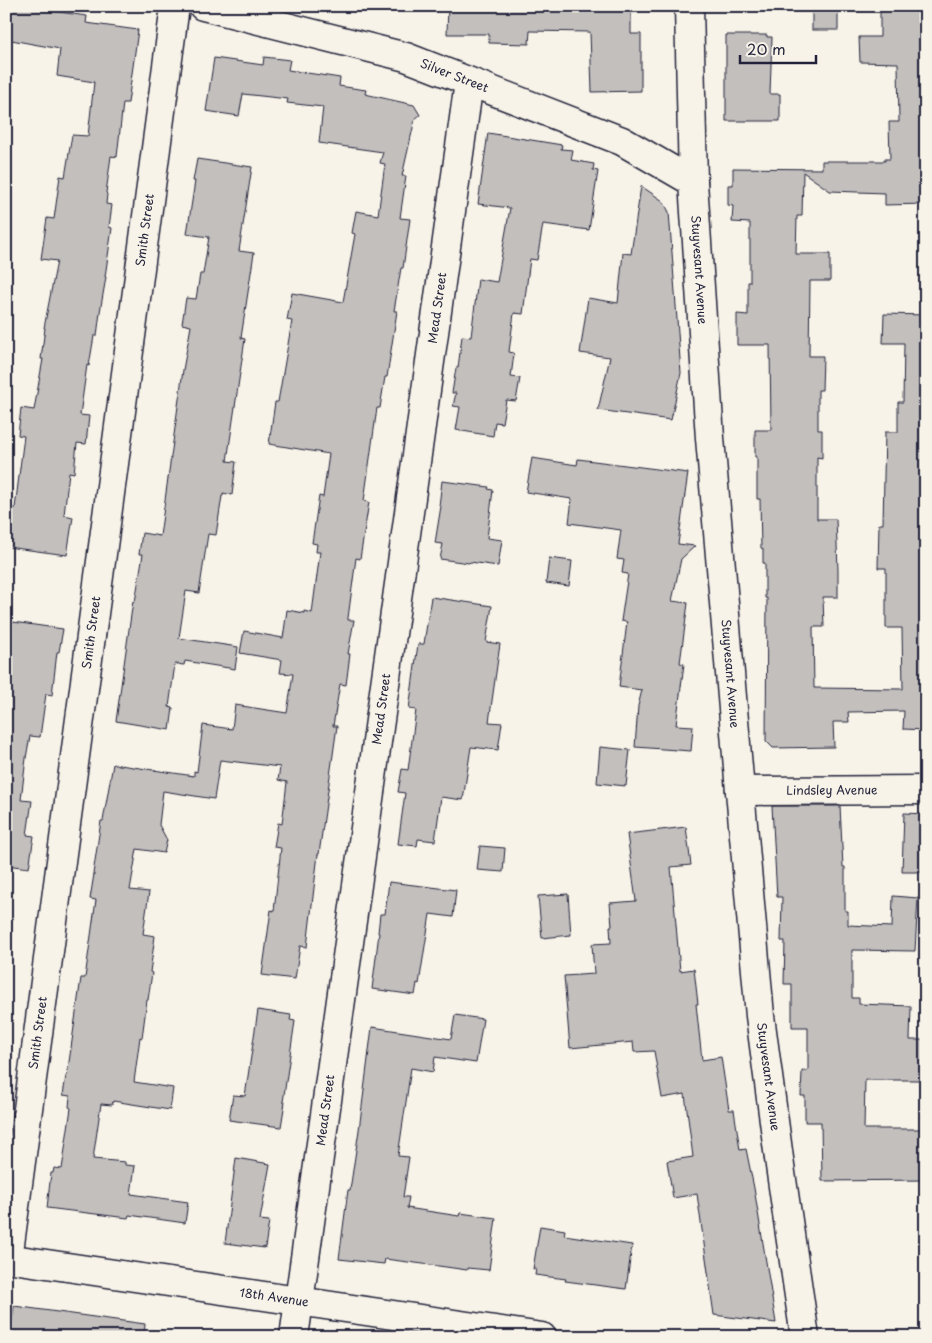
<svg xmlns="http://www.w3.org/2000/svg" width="932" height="1343" font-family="'Playpen Sans',sans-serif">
<rect width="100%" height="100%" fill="#f7f3e8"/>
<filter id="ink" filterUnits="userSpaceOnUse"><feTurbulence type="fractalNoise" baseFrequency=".02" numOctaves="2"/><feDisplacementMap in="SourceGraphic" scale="10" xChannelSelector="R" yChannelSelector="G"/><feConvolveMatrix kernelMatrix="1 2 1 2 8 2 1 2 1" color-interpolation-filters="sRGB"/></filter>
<g filter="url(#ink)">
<g fill="#c2bfbd" stroke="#22223b">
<path d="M 6,6 L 31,6 L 31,8 L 87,16 L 86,23 L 138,30 L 128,103 L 123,103 L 117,157 L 111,156 L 106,193 L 107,194 L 106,204 L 112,205 L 109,227 L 112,228 L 105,277 L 106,277 L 100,312 L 97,336 L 94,336 L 89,366 L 87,365 L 80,415 L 89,416 L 86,444 L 77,443 L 74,473 L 69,472 L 64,515 L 73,517 L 67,555 L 7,547 L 12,508 L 15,508 L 24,436 L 18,435 L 21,408 L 34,410 L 43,359 L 41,359 L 45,328 L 44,328 L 57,261 L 41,259 L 47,218 L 54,219 L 60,176 L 65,177 L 72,135 L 88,136 L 94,82 L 57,76 L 60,49 L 6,39 Z"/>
<path d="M 448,6 L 631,6 L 631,34 L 641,34 L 641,91 L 592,92 L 590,32 L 530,31 L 529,44 L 489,43 L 489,34 L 447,34 Z"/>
<path d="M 880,6 L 926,6 L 926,204 L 885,205 L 885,193 L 830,191 L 803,172 L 802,216 L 797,216 L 796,254 L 830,254 L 830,281 L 810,281 L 809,356 L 823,356 L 822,390 L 818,390 L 818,430 L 822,430 L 822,458 L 817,457 L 817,519 L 836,519 L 838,570 L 838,597 L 823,597 L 824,627 L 813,627 L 814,688 L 903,689 L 902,628 L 886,628 L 886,568 L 878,568 L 879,524 L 883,524 L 885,432 L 898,432 L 898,402 L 903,402 L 904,343 L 883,343 L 884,314 L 926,315 L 926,628 L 924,628 L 924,682 L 926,682 L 926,730 L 903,729 L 904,711 L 848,712 L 849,722 L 833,722 L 834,747 L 773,748 L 766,741 L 767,598 L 765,598 L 765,563 L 763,563 L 763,549 L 761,548 L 760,499 L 757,499 L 757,457 L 755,457 L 755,430 L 771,430 L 770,345 L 737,345 L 737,314 L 748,315 L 748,282 L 750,282 L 750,223 L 732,222 L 733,206 L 728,205 L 728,185 L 733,185 L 733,168 L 822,169 L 822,161 L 885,161 L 885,159 L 890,159 L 889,122 L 899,122 L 898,63 L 860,62 L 859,37 L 880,37 Z"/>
<rect x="812" y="7" width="26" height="23"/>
<path d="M 726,35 L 767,35 L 767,37 L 772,37 L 770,94 L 780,94 L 780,121 L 726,121 Z"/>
<path d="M 264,57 L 290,60 L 288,70 L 340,78 L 339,86 L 366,90 L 365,94 L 414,105 L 420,115 L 415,119 L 402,176 L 406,176 L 400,218 L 410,219 L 403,268 L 401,268 L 394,311 L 397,311 L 387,377 L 385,377 L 380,408 L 377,408 L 364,501 L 369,502 L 360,559 L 356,558 L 348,618 L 348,620 L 354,620 L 348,654 L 350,654 L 346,685 L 340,684 L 333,726 L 337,726 L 319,854 L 318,854 L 307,947 L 300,946 L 295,979 L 262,975 L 271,910 L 274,911 L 281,848 L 274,847 L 278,823 L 282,824 L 287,782 L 278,780 L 280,767 L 220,760 L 214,799 L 163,791 L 159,825 L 167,840 L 164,853 L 137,849 L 130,890 L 149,892 L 143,934 L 155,936 L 150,972 L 152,973 L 148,1000 L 147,1000 L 142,1038 L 140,1037 L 134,1082 L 173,1088 L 170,1110 L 113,1101 L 112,1105 L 101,1104 L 93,1159 L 125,1162 L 125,1165 L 135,1166 L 131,1194 L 188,1202 L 185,1223 L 129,1215 L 128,1218 L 47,1208 L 51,1173 L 53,1173 L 54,1168 L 62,1169 L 71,1108 L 69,1107 L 70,1096 L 63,1095 L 66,1076 L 67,1076 L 81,978 L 85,978 L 96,900 L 90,899 L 94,874 L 93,874 L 101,821 L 103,821 L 113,764 L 194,776 L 194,771 L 197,772 L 203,725 L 232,729 L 235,705 L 287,713 L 293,674 L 280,673 L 282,660 L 240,653 L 244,631 L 283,638 L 287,610 L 304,613 L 304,611 L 312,613 L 320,552 L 316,552 L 317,544 L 312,543 L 319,496 L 323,497 L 329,454 L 269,444 L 275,402 L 278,402 L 292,321 L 287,320 L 292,293 L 343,302 L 355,234 L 352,233 L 356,211 L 378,215 L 385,164 L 380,163 L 383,152 L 319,143 L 323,107 L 287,103 L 288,99 L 243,94 L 239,116 L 206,111 L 214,58 L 263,65 Z"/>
<path d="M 488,133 L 562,145 L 561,149 L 573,150 L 571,160 L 594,164 L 593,170 L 598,171 L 589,230 L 543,224 L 537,260 L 530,259 L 523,314 L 514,313 L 509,352 L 514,353 L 511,377 L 520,378 L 516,401 L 506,400 L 502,423 L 495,422 L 493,436 L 456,430 L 460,407 L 453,406 L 456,393 L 452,393 L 456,368 L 458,368 L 462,336 L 471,337 L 478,279 L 497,282 L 510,208 L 478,204 Z"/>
<path d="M 197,159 L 252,167 L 239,251 L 254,253 L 241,338 L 245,339 L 227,461 L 236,462 L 232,495 L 223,493 L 223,496 L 222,496 L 216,535 L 208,534 L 199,593 L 186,591 L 179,638 L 238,647 L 235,669 L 185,661 L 184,665 L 175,664 L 169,707 L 173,708 L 170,730 L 116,721 L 133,601 L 135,602 L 143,554 L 139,554 L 142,533 L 160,536 L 183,370 L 191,326 L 182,324 L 186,298 L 196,299 L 200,274 L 203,274 L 209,237 L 187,234 L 195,181 L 193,181 Z"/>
<path d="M 641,186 L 663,201 L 669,212 L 681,373 L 671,420 L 598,410 L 610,357 L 580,353 L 588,298 L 618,303 L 623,253 L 631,254 Z"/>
<path d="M 532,458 L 577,465 L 578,459 L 688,473 L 678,544 L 695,546 L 681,559 L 672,601 L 688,603 L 680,663 L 684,664 L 676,725 L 693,726 L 691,751 L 635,747 L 638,706 L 642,690 L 619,687 L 627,622 L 621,621 L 628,574 L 622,573 L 624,560 L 617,559 L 621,530 L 569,523 L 572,499 L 526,492 Z"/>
<path d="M 442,481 L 489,487 L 488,489 L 493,490 L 487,538 L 502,540 L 498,566 L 470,562 L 469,563 L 440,559 L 443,544 L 435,543 L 441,506 L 439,506 Z"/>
<path d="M 549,558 L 572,561 L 569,586 L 546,583 Z"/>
<path d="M 431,597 L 492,606 L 486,642 L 500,644 L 489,722 L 502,723 L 498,750 L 471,747 L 463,800 L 441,797 L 435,841 L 418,839 L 417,846 L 398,844 L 405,793 L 398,792 L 402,769 L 408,770 L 416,710 L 409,709 L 418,644 L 424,644 Z"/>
<path d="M 6,621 L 63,629 L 59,652 L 57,652 L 52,695 L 46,694 L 40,737 L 30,736 L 26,758 L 21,800 L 32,801 L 27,835 L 34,836 L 29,868 L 6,865 Z"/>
<path d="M 600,747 L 630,750 L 626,786 L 597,783 Z"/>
<path d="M 772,806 L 840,806 L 843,867 L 845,867 L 845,911 L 848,911 L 848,925 L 892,927 L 893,896 L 918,898 L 915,951 L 852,950 L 852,998 L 859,998 L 859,1004 L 911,1006 L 910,1040 L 926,1040 L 926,1080 L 865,1080 L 864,1129 L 926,1129 L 926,1180 L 822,1181 L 821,1122 L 805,1122 L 805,1096 L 801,1096 L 802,1071 L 808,1071 L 808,1027 L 792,1027 L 792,984 L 784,984 L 785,941 L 781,941 L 782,897 L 777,897 Z"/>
<path d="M 904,813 L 926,814 L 926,872 L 902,872 Z"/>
<path d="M 686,827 L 691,865 L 671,867 L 680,971 L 694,969 L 698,1004 L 696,1004 L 702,1060 L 721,1057 L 729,1110 L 734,1110 L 740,1150 L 746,1149 L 754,1188 L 776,1323 L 714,1315 L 697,1194 L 673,1198 L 667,1161 L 693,1157 L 685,1094 L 662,1098 L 654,1051 L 634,1052 L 633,1042 L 570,1048 L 564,976 L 594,974 L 592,944 L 611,943 L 610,926 L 612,926 L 610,903 L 636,901 L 627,834 Z"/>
<path d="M 480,846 L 505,848 L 503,872 L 477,870 Z"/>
<path d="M 389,882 L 456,890 L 453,917 L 430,914 L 419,984 L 417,983 L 415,995 L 372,989 L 379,933 L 378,933 L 380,914 L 385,914 Z"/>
<path d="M 568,894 L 571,935 L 542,938 L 538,896 Z"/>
<path d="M 258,1010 L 291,1015 L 290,1020 L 295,1021 L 283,1102 L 285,1102 L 281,1127 L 229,1120 L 233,1095 L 245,1096 Z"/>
<path d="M 455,1015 L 483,1019 L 476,1063 L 435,1057 L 433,1072 L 411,1068 L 398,1156 L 409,1157 L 403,1197 L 409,1197 L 407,1208 L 459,1216 L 460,1213 L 496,1218 L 489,1270 L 467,1268 L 467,1270 L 446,1267 L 385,1259 L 384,1264 L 339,1259 L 348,1190 L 350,1190 L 359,1130 L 372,1027 L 451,1039 Z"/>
<path d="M 236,1158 L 270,1164 L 260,1220 L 269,1221 L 265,1248 L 225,1243 Z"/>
<path d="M 540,1226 L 565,1230 L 564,1235 L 632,1245 L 626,1289 L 565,1281 L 566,1279 L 535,1275 L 536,1269 L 533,1269 Z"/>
<path d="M 14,1306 L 145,1324 L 144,1337 L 10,1337 Z"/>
</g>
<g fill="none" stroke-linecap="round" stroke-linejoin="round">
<defs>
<g id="street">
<path id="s1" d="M 203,6 L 406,57 L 622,141 L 693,182"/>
<path id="s2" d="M 740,791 L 926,790"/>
<path id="s3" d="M 8,1259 L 175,6"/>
<path id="s4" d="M 294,1337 L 469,82"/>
</g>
<g id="secondary">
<path id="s5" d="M 689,6 L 693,182 L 710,438 L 740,791 L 760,1016 L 780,1166 L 805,1337"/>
<path id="s6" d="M 6,1258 L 542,1337"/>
</g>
</defs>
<use href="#street" stroke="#22223b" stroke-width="31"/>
<use href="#secondary" stroke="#22223b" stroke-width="31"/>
<use href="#street" stroke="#f7f3e8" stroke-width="28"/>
<use href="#secondary" stroke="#f7f3e8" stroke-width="28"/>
</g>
</g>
<g text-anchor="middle" stroke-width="4.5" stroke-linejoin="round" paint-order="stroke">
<g font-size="12" fill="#22223b" stroke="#f7f3e8">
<text dy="4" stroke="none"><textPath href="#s1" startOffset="261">Silver Street</textPath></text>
<text dy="4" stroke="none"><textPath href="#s3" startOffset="1038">Smith Street</textPath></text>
<text dy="4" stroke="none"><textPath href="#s5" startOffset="264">Stuyvesant Avenue</textPath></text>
<text dy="4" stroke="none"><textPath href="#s4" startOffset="1039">Mead Street</textPath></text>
<text dy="4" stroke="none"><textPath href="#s3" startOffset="632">Smith Street</textPath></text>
<text dy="4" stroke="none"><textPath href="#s5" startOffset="669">Stuyvesant Avenue</textPath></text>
<text dy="4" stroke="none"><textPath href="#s4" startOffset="634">Mead Street</textPath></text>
<text dy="4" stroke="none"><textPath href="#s2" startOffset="92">Lindsley Avenue</textPath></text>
<text dy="4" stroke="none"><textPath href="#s3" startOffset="228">Smith Street</textPath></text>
<text dy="4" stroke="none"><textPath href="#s5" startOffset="1074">Stuyvesant Avenue</textPath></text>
<text dy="4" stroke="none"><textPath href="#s4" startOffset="229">Mead Street</textPath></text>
<text dy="4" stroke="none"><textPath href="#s6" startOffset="271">18th Avenue</textPath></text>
</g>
</g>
<rect width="932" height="1343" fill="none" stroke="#f7f3e8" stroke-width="25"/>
<rect x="12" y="12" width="907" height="1318" fill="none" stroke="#22223b" stroke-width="2" filter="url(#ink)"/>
<path d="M740 55v8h76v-8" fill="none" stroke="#22223b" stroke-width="2.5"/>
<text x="747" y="55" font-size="15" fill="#22223b" stroke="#f7f3e8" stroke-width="4" paint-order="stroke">20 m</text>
</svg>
